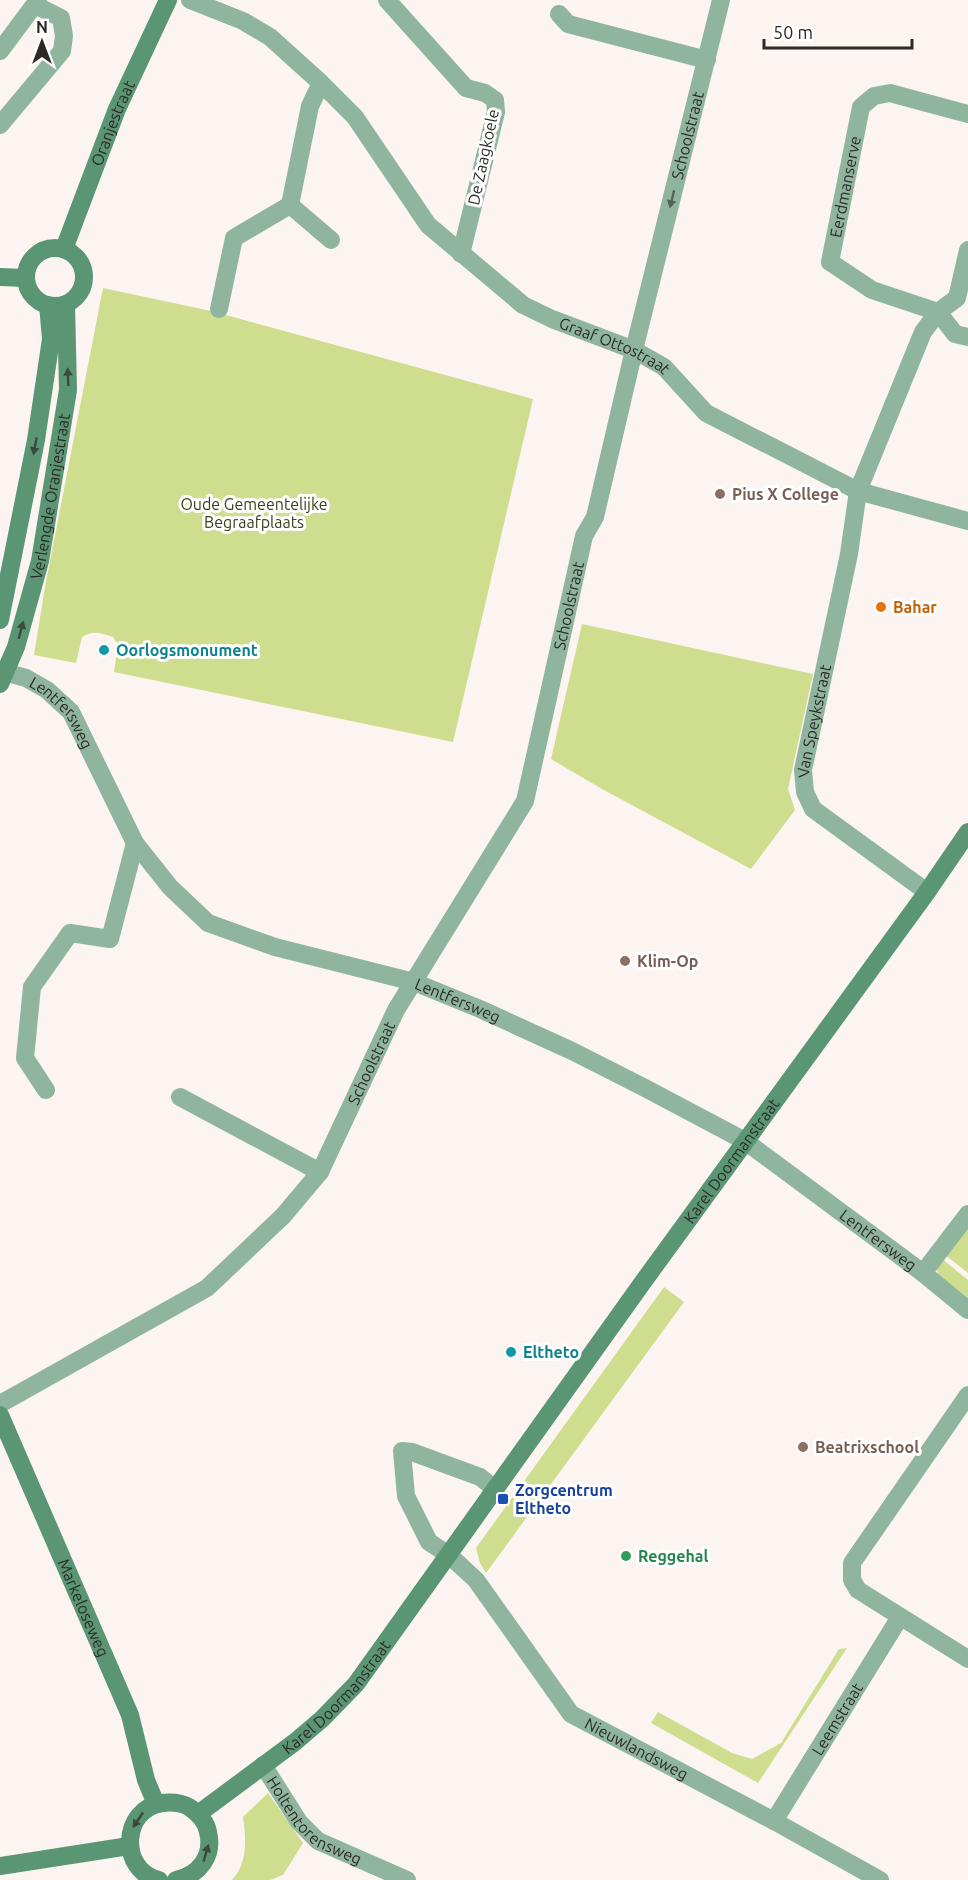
<svg xmlns="http://www.w3.org/2000/svg" width="968" height="1880" font-family="Ubuntu,sans-serif">
<rect width="100%" height="100%" fill="#fbf4f0"/>
<g fill="#cede8e">
<path d="M 103,288 L 211,311 L 533,399 L 453,742 L 114,672 L 118,645 L 113,637 C 100,633 94,630 82,637 L 76,663 L 34,655 L 45,587 Z"/>
<path d="M 582,624 L 813,674 L 788,789 L 795,810 L 751,869 L 602,789 L 551,759 Z"/>
<path d="M 968,1221 L 968,1273 L 944,1254 Z"/>
<path d="M 941,1258 L 968,1280 L 968,1298 L 939,1276 L 936,1267 Z"/>
<path d="M 664,1287 L 684,1302 L 486,1573 L 480,1563 L 476,1548 Z"/>
<path d="M 847,1648 L 758,1783 L 651,1723 L 658,1712 L 732,1753 L 752,1759 L 781,1743 L 839,1649 Z"/>
<path d="M 268,1793 L 303,1843 L 283,1875 L 270,1880 L 232,1880 C 248,1863 246,1839 243,1817 Z"/>
</g>
<g fill="none" stroke-linecap="round" stroke-linejoin="round">
<g stroke="#8fb59e" stroke-width="18">
<path id="s1" d="M 190,0 L 243,21 L 270,37 L 321,83 L 355,117 L 428,225 L 523,305 L 552,319 L 634,350 L 664,367 L 706,413 L 858,491 L 968,521"/>
<path d="M 387,0 L 466,88 L 485,93 L 495,100 L 496,112 L 461,254"/>
<path d="M 559,14 L 568,24 L 707,60"/>
<path d="M 0,51 L 38,0"/>
<path d="M 0,125 L 62,51 L 64,36 L 61,18 L 35,5"/>
<path d="M 290,205 L 331,240"/>
<path d="M 968,250 L 957,298 L 938,312 L 955,334 L 968,337"/>
<path d="M 219,309 L 234,238 L 290,205 L 310,106 L 321,83"/>
<path id="s2" d="M 0,671 L 26,678 L 47,690 L 71,712 L 135,843 L 170,887 L 208,923 L 275,947 L 414,982 L 480,1009 L 572,1051 L 645,1088 L 745,1141 L 923,1273 L 968,1310"/>
<path id="s3" d="M 927,892 L 813,809 L 805,792 L 803,770 L 849,554 L 858,491 L 923,332 L 938,312 L 872,290 L 830,262 L 861,107 L 874,96 L 890,93 L 968,114"/>
<path d="M 46,1090 L 25,1058 L 32,987 L 70,933 L 110,939 L 135,843"/>
<path d="M 180,1097 L 320,1172"/>
<path d="M 923,1273 L 968,1214"/>
<path d="M 968,1395 L 852,1563 L 852,1580 L 858,1590 L 968,1659"/>
<path id="s4" d="M 0,1404 L 207,1288 L 283,1216 L 320,1172 L 396,1010 L 525,801 L 584,536 L 595,517 L 634,350 L 721,0"/>
<path id="s5" d="M 494,1488 L 480,1477 L 412,1452 L 402,1451 L 406,1496 L 429,1542 L 449,1555 L 476,1580 L 571,1714 L 774,1821 L 880,1880"/>
<path id="s6" d="M 263,1765 L 299,1822 L 318,1841 L 407,1880"/>
<path id="s7" d="M 774,1821 L 900,1617"/>
</g>
<g stroke="#5a9574" stroke-width="18">
<circle cx="55" cy="277" r="29"/>
<path id="s8" d="M 64,249 L 117,109 L 168,0"/>
<path d="M 0,277 L 25,278"/>
<path d="M 0,620 L 36,440 L 51,339 L 48,305"/>
<path id="s9" d="M 0,684 L 16,647 L 40,561 L 68,390 L 66,304"/>
<path id="s10" d="M 0,1415 L 130,1715 L 146,1780 L 156,1804"/>
<path id="s11" d="M 198,1814 L 295,1742 L 322,1719 L 356,1684 L 643,1282 L 927,892 L 968,832"/>
<path d="M 0,1866 L 129,1846"/>
<path d="M 159,1880 C 119,1871 121,1809 162,1803 C 171,1802 180,1802 189,1807 C 198,1813 206,1821 208,1832 C 214,1856 199,1875 176,1880"/>
</g>
</g>
<defs><path id="oneway-solid" d="M-6-.8H1V-3.2L6.5 0L1 3.2V.8H-6Z" transform="scale(1.5)"/></defs>
<use fill="#546258" href="#oneway-solid" transform="translate(672 199) rotate(104)"/>
<g fill="#3a4a40">
<use href="#oneway-solid" transform="translate(68 377) rotate(-92)"/>
<use href="#oneway-solid" transform="translate(35 446) rotate(101)"/>
<use href="#oneway-solid" transform="translate(21 630) rotate(-75)"/>
<use href="#oneway-solid" transform="translate(138 1820) rotate(124)"/>
<use href="#oneway-solid" transform="translate(206 1853) rotate(-74)"/>
</g>
<g fill="#8d6e63" stroke="#fff" stroke-width="2">
<circle cx="720" cy="494" r="6"/>
<circle cx="625" cy="961" r="6"/>
<circle cx="803" cy="1447" r="6"/>
</g>
<circle fill="#e8710a" stroke="#fff" stroke-width="2" cx="881" cy="607" r="6"/>
<g fill="#0f9aa8" stroke="#fff" stroke-width="2">
<circle cx="104" cy="650" r="6"/>
<circle cx="511" cy="1352" r="6"/>
</g>
<rect fill="#1a4fb4" stroke="#fff" stroke-width="2" x="497" y="1493" width="12" height="12" rx="3"/>
<circle fill="#2e9e5b" stroke="#fff" stroke-width="2" cx="626" cy="1556" r="6"/>
<g text-anchor="middle" stroke-width="6" stroke-linejoin="round" paint-order="stroke">
<g font-size="16" fill="#2c2a29" stroke="#fff">
<text dy="6" stroke="none"><textPath href="#s8" startOffset="135">Oranjestraat</textPath></text>
<text dy="6" stroke="none"><textPath href="#s4" startOffset="1510">Schoolstraat</textPath></text>
<text transform="translate(483 157) rotate(-78)" y="6">De Zaagkoele</text>
<text dy="6" stroke="none"><textPath href="#s3" startOffset="860">Eerdmanserve</textPath></text>
<text dy="6" stroke="none"><textPath href="#s1" startOffset="560">Graaf Ottostraat</textPath></text>
<text dy="6" stroke="none"><textPath href="#s9" startOffset="195">Verlengde Oranjestraat</textPath></text>
<text dy="6" stroke="none"><textPath href="#s4" startOffset="1024">Schoolstraat</textPath></text>
<text dy="6" stroke="none"><textPath href="#s2" startOffset="78">Lentfersweg</textPath></text>
<text dy="6" stroke="none"><textPath href="#s3" startOffset="232">Van Speykstraat</textPath></text>
<text dy="6" stroke="none"><textPath href="#s2" startOffset="600">Lentfersweg</textPath></text>
<text dy="6" stroke="none"><textPath href="#s4" startOffset="520">Schoolstraat</textPath></text>
<text dy="6" stroke="none"><textPath href="#s11" startOffset="849">Karel Doormanstraat</textPath></text>
<text dy="6" stroke="none"><textPath href="#s2" startOffset="1086">Lentfersweg</textPath></text>
<text dy="6" stroke="none"><textPath href="#s10" startOffset="210">Markeloseweg</textPath></text>
<text dy="6" stroke="none"><textPath href="#s11" startOffset="182">Karel Doormanstraat</textPath></text>
<text dy="6" stroke="none"><textPath href="#s7" startOffset="120">Leemstraat</textPath></text>
<text dy="6" stroke="none"><textPath href="#s5" startOffset="496">Nieuwlandsweg</textPath></text>
<text dy="6" stroke="none"><textPath href="#s6" startOffset="78">Holtentorensweg</textPath></text>
</g>
<g font-size="16" font-weight="bold" fill="#785e54" stroke="#fff" text-anchor="start">
<text x="732" y="500">Pius X College</text>
<text x="637" y="967">Klim-Op</text>
<text x="815" y="1453">Beatrixschool</text>
</g>
<g font-size="16" fill="#3a411b" stroke="#fff">
<text x="254" y="510">Oude Gemeentelijke<tspan x="254" dy="18">Begraafplaats</tspan></text>
</g>
<g font-size="16" font-weight="bold" fill="#c56008" stroke="#fff" text-anchor="start">
<text x="893" y="613">Bahar</text>
</g>
<g font-size="16" font-weight="bold" fill="#0d838f" stroke="#fff" text-anchor="start">
<text x="116" y="656">Oorlogsmonument</text>
<text x="523" y="1358">Eltheto</text>
</g>
<g font-size="16" font-weight="bold" fill="#164399" stroke="#fff" text-anchor="start">
<text x="515" y="1496">Zorgcentrum<tspan x="515" dy="18">Eltheto</tspan></text>
</g>
<g font-size="16" font-weight="bold" fill="#27864d" stroke="#fff" text-anchor="start">
<text x="638" y="1562">Reggehal</text>
</g>
</g>
<g transform="translate(42 42)" stroke="#ffffff" stroke-width="4.5" paint-order="stroke">
<path d="M0-4.5L10 22L0 15L-10 22Z" fill="#2c2a29"/>
<text y="-9" font-size="16" font-weight="bold" text-anchor="middle" fill="#2c2a29">N</text>
</g>
<path d="M764 39v9h148v-9" fill="none" stroke="#2c2a29" stroke-width="3"/>
<text x="773" y="39" font-size="18" fill="#2c2a29" stroke="#ffffff" stroke-width="4.5" paint-order="stroke">50 m</text>
</svg>
